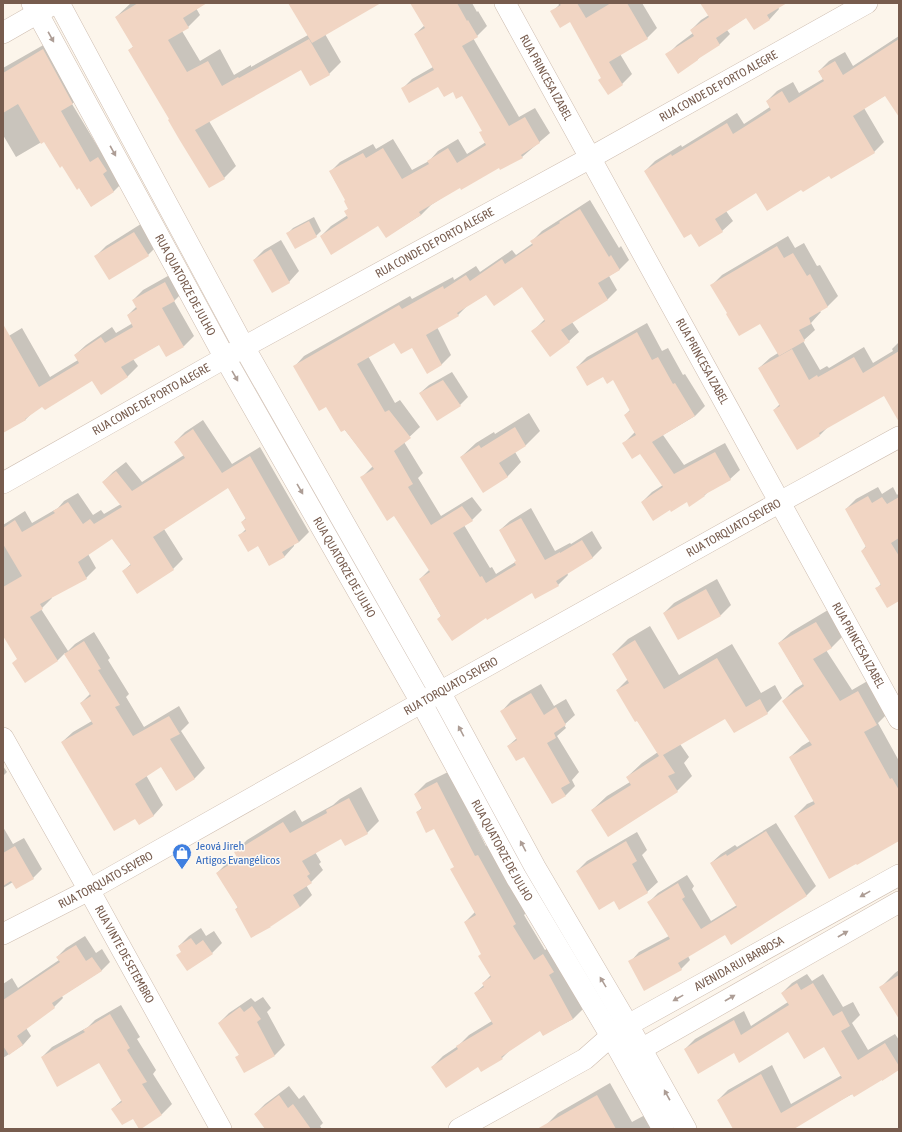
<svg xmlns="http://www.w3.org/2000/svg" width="902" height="1132" font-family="'Asap Condensed',sans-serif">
<rect width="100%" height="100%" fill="#fcf5eb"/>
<g fill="#0003">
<path d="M 131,3 L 201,3 L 196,8 L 200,15 L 188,27 L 182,31 L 200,61 L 220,49 L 234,75 L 251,65 L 251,67 L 308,35 L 295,3 L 377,3 L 325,34 L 341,62 L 329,74 L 301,69 L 209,121 L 236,166 L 224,178 L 170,119 L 129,50 L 134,46 L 116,17 Z"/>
<path d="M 416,3 L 472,3 L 477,12 L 478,11 L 487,26 L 477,36 L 473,38 L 519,117 L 535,108 L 550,133 L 522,157 L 499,167 L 460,186 L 431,205 L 421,215 L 386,237 L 379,225 L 321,236 L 331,226 L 348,215 L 346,211 L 349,208 L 346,200 L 330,172 L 340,162 L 373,144 L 376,149 L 393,139 L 412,170 L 429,161 L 438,151 L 458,139 L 467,154 L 486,142 L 483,130 L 462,95 L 438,85 L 402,89 L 412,79 L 433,67 L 415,34 L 425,25 Z"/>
<path d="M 558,3 L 642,3 L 657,28 L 647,38 L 620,54 L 632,74 L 622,84 L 602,78 L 571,21 L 552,12 L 559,5 Z"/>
<path d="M 705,3 L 785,3 L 778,7 L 779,9 L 770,19 L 754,29 L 747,17 L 727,30 L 730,34 L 720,44 L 701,56 L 698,59 L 667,55 L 677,45 L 693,33 L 691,30 L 701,20 L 709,15 Z"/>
<path d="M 899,36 L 899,94 L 886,95 L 864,108 L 884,142 L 874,152 L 802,189 L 757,191 L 726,211 L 733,221 L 722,231 L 645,171 L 655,161 L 681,145 L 682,147 L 737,113 L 744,124 L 770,107 L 767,101 L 777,91 L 793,82 L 799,93 L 823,79 L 819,71 L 829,61 L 845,52 L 853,66 Z"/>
<path d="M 54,39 L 83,93 L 72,104 L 101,152 L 109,147 L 124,181 L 114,191 L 91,206 L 79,187 L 45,140 L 16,157 L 3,135 L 3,68 Z"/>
<path d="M 590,200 L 619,248 L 621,246 L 629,260 L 619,270 L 609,276 L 617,290 L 608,299 L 572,322 L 579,332 L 569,341 L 533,331 L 545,319 L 522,286 L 487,294 L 468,305 L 458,315 L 437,327 L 451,355 L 441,365 L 413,346 L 394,342 L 368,356 L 395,403 L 400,400 L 420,427 L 404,442 L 423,473 L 418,478 L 441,516 L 472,497 L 482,510 L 472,520 L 464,525 L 490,568 L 492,567 L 496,574 L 517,561 L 500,530 L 510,521 L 531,508 L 555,551 L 570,543 L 571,544 L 592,531 L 602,548 L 592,558 L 567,573 L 568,575 L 558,585 L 532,592 L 486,617 L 438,619 L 441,616 L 420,579 L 430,569 L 394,515 L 362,477 L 373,466 L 295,366 L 304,356 L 410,296 L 412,299 L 453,277 L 454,280 L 476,266 L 480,272 L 512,250 L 516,255 L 533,243 L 532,241 L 542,231 Z"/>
<path d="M 314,217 L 321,231 L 316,236 L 288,233 L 293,228 Z"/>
<path d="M 144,222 L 158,245 L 148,255 L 96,256 L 106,246 Z"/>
<path d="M 788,236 L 795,248 L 804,243 L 817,266 L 820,265 L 838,296 L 828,306 L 820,311 L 821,312 L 811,323 L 815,330 L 803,341 L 820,370 L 827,366 L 829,368 L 864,347 L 873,363 L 893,351 L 892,349 L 899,342 L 899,400 L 884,395 L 828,427 L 820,435 L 774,410 L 780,404 L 759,368 L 770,358 L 778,353 L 761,322 L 728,313 L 712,285 L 722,275 Z"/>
<path d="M 281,240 L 299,271 L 289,282 L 254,260 L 264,250 Z"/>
<path d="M 175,272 L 185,290 L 174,301 L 194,336 L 184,346 L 160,344 L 133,359 L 138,366 L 127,377 L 92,380 L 42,405 L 31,414 L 25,420 L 3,432 L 3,341 L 7,337 L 22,328 L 50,377 L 78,360 L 75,355 L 86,345 L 112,327 L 116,333 L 133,323 L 128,315 L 137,306 L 133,300 L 143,290 Z"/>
<path d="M 647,323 L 662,351 L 668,348 L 683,375 L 685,374 L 705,406 L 695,416 L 663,435 L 684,465 L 725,443 L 740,470 L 730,479 L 709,491 L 705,495 L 690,505 L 687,501 L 670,509 L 642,502 L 652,492 L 663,485 L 641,453 L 624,443 L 635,432 L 625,415 L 631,409 L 614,378 L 577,367 L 587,357 Z"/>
<path d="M 452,372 L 468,397 L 460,405 L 420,393 L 429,385 Z"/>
<path d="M 529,413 L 540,431 L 526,445 L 515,452 L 521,462 L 507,477 L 461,457 L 476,443 L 494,432 L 495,434 Z"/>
<path d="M 203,420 L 232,464 L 260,447 L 309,532 L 299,542 L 294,544 L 294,546 L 285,556 L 269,565 L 258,545 L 240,535 L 246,529 L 242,522 L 246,518 L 228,487 L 164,529 L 183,559 L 173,569 L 137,593 L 123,571 L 131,564 L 112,538 L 88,554 L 96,568 L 86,578 L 52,597 L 52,598 L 41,609 L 68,651 L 75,644 L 94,632 L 110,658 L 108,660 L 129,694 L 126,697 L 144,727 L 179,706 L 189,723 L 181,731 L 205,768 L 195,778 L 176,790 L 161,766 L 146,775 L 163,805 L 153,816 L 136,818 L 62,742 L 73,732 L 92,721 L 81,703 L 90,694 L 65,653 L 58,660 L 25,681 L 18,658 L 3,634 L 3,525 L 25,511 L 32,523 L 58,508 L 64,501 L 78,493 L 93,515 L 101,510 L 104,514 L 121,504 L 103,482 L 113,472 L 126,462 L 142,482 L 184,455 L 175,442 L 185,432 Z"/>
<path d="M 878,487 L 882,494 L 893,487 L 897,495 L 899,493 L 899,600 L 877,588 L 881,584 L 862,551 L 866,546 L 846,509 L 856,499 Z"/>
<path d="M 717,579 L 731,605 L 721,615 L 664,613 L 674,603 Z"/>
<path d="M 828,610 L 843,636 L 831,648 L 826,650 L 852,690 L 871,679 L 889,712 L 878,723 L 899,761 L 899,840 L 795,816 L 807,804 L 814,801 L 790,757 L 802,746 L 810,741 L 783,701 L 795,689 L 803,684 L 779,643 L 791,632 Z"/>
<path d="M 650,626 L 679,675 L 732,644 L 761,693 L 775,685 L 782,698 L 767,713 L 734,732 L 726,717 L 680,744 L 689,757 L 684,763 L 692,776 L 677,791 L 592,810 L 607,796 L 630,782 L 627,777 L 642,763 L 658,752 L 617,690 L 628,679 L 613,654 L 628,639 Z"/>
<path d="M 541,684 L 554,706 L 566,699 L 575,715 L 564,725 L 566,728 L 557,736 L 579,772 L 572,780 L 575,786 L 566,795 L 552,803 L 524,755 L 508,746 L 517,738 L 502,711 L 511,701 Z"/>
<path d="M 3,766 L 7,772 L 3,776 Z"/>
<path d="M 448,772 L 486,846 L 489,845 L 527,912 L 524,915 L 545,950 L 554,944 L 584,1008 L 573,1019 L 543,1035 L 540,1030 L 511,1049 L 502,1058 L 478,1065 L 432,1067 L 443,1056 L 458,1046 L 469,1035 L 492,1021 L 475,993 L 484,985 L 483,983 L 491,975 L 482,953 L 465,922 L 475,912 L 455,866 L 435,827 L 417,812 L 422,808 L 415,794 L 426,783 Z"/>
<path d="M 361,787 L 379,821 L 367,833 L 342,837 L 315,852 L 321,862 L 319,864 L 323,870 L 311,882 L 306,885 L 312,895 L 300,907 L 236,909 L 238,907 L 217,873 L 229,861 L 238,856 L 235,852 L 247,840 L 295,810 L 302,822 L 333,805 L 340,799 Z"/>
<path d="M 776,823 L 816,886 L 807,895 L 732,943 L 726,933 L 688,956 L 690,960 L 681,969 L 630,962 L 639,952 L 669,936 L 649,902 L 658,893 L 687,875 L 694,886 L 692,889 L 711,921 L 737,905 L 711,863 L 721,854 L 735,845 L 737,847 Z"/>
<path d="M 3,827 L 13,844 L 24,838 L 42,869 L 33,878 L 13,882 L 3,888 Z"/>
<path d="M 637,832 L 647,850 L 642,855 L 658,882 L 647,892 L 615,900 L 577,871 L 587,861 Z"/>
<path d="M 201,928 L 206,936 L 214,931 L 222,943 L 212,953 L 182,951 L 179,946 L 189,936 Z"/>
<path d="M 85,936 L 96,953 L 102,949 L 110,962 L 101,971 L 62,996 L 63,998 L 54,1007 L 26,1028 L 31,1036 L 23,1045 L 3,1058 L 3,984 L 12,978 L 18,988 L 59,960 L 57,957 L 66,948 Z"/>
<path d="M 899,970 L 899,1002 L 880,988 L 895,973 Z"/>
<path d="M 807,974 L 812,981 L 823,974 L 843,1007 L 853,1002 L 860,1015 L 852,1023 L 868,1050 L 895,1034 L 899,1040 L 899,1069 L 787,1129 L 734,1129 L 718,1100 L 728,1090 L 772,1065 L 791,1104 L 842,1075 L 824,1045 L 788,1030 L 735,1052 L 685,1049 L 695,1039 L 744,1011 L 751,1026 L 788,1002 L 782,993 L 792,983 Z"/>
<path d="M 263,997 L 271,1008 L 267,1012 L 285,1045 L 275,1055 L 237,1057 L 240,1054 L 219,1023 L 229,1013 L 251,998 L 255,1002 Z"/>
<path d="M 121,1005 L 140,1037 L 137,1039 L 156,1070 L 153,1074 L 172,1104 L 162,1114 L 140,1128 L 133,1117 L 112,1109 L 122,1100 L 99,1062 L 42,1057 L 52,1047 L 88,1027 L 95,1020 Z"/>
<path d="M 610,1083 L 632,1122 L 645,1115 L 653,1129 L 543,1129 L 545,1126 L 558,1113 Z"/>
<path d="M 289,1086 L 299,1099 L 304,1095 L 323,1123 L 320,1126 L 322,1129 L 266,1129 L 255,1114 L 265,1104 Z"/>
</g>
<g fill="#f1d5c3">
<path d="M 138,3 L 207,3 L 183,18 L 189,28 L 168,40 L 187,72 L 208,61 L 222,86 L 238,77 L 239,78 L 309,39 L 330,75 L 310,86 L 301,70 L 195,130 L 225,179 L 209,188 L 179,139 L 168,120 L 169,119 L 128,50 L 133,47 L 115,17 Z"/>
<path d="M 288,3 L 381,3 L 312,43 Z"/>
<path d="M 410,3 L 457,3 L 467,21 L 468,20 L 478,37 L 462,46 L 509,126 L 525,117 L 540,143 L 521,155 L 523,158 L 500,170 L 499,168 L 461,190 L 460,188 L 419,212 L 421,215 L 386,238 L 378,226 L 331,255 L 320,236 L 348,218 L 344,211 L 348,209 L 344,201 L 345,200 L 329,171 L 363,153 L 366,158 L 383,148 L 402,179 L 429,164 L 427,161 L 448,148 L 457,163 L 486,145 L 479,132 L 482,131 L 462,96 L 456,99 L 453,92 L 444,97 L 438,87 L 409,103 L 401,88 L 434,70 L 414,34 L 425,28 Z"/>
<path d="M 559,3 L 577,3 L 586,18 L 611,3 L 627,3 L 648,39 L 609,62 L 623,85 L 608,95 L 598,80 L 601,78 L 570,22 L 560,28 L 550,11 L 561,5 Z"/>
<path d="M 700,3 L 787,3 L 767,15 L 770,20 L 754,30 L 746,18 L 716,38 L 720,45 L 698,59 L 698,60 L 678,74 L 665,54 L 694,36 L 690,30 L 709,17 Z"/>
<path d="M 899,39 L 899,117 L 885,96 L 853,116 L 875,153 L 831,179 L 829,176 L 803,192 L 801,190 L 767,211 L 756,193 L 715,219 L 723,232 L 699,247 L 691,234 L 684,238 L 644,171 L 671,154 L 672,156 L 727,123 L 733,134 L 771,110 L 766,101 L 782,91 L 789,103 L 824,81 L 818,71 L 835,61 L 843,75 Z"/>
<path d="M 43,49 L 73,104 L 61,111 L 90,162 L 98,157 L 107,171 L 103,174 L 114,192 L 91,207 L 79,188 L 77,190 L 62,166 L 60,168 L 44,142 L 41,144 L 18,104 L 3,113 L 3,73 Z"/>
<path d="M 580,209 L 609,257 L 611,255 L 620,270 L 598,283 L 608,300 L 561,330 L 570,342 L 550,357 L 531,331 L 545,321 L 522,287 L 494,306 L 486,295 L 457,313 L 459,316 L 426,335 L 442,365 L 427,374 L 412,348 L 401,354 L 394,343 L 357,364 L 385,412 L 389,410 L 411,438 L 394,451 L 413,484 L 408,487 L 431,525 L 462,506 L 473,521 L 453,533 L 480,577 L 482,576 L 486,583 L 516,565 L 514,562 L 516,561 L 499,530 L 521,518 L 545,560 L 560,552 L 560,553 L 582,540 L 593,558 L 556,581 L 559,586 L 535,599 L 532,593 L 487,620 L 486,618 L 452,641 L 437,619 L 441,616 L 419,579 L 430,572 L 394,516 L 387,521 L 360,477 L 374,469 L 345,430 L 341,432 L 326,407 L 319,411 L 293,366 L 399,305 L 402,309 L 443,286 L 444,289 L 466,275 L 470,281 L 502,259 L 505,264 L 533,245 L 530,241 L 560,223 L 559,222 Z"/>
<path d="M 309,221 L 317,237 L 295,249 L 286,233 Z"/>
<path d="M 134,232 L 149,256 L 109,280 L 94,256 Z"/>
<path d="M 777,246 L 784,258 L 793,253 L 807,276 L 810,274 L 828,307 L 809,318 L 811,324 L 799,330 L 805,341 L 779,356 L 760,324 L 739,336 L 726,314 L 727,313 L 710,285 Z"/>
<path d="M 271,249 L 290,283 L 272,293 L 253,260 Z"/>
<path d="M 165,282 L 175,301 L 162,308 L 184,347 L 166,357 L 159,345 L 121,367 L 128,377 L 101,395 L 92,381 L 45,410 L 42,407 L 25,419 L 26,420 L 3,433 L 3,324 L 39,387 L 79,363 L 74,355 L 101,337 L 105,343 L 133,327 L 127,315 L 137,309 L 132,300 Z"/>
<path d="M 637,332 L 652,360 L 658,357 L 673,384 L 675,383 L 695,416 L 652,442 L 674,474 L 715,452 L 731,480 L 704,495 L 705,496 L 689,507 L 687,502 L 671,512 L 670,510 L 653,521 L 641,502 L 663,487 L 640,454 L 632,459 L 622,443 L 636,435 L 624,415 L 630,411 L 613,380 L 607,384 L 603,377 L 587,386 L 576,367 Z"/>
<path d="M 792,349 L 809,380 L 817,375 L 818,377 L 854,357 L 863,373 L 899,351 L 899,422 L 884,396 L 819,433 L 820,436 L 797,450 L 773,410 L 780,406 L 758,368 Z"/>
<path d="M 443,380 L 461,406 L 437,421 L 419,393 Z"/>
<path d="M 515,427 L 526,446 L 499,463 L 508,477 L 483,493 L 460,457 L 479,445 L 481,448 Z"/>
<path d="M 193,429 L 222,473 L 250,456 L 299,542 L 282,552 L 285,557 L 269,566 L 258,546 L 248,552 L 238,535 L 246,531 L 241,522 L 246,519 L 228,488 L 153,537 L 174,570 L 137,594 L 122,571 L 131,565 L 112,539 L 78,562 L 87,579 L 40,604 L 43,609 L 30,617 L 58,661 L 25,683 L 12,663 L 17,659 L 3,636 L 3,587 L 22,576 L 3,544 L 3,528 L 15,520 L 22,532 L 55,513 L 53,511 L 68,502 L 83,524 L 90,519 L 94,524 L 122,507 L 102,482 L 116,471 L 132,491 L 185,458 L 174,442 Z"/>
<path d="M 868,496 L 872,503 L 882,497 L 887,504 L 899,497 L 899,538 L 891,543 L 899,556 L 899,601 L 887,608 L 875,588 L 881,585 L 861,551 L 866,547 L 845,509 Z"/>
<path d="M 706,589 L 721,616 L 678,640 L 663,613 Z"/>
<path d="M 816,622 L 832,648 L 813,659 L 840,701 L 858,691 L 877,725 L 864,732 L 890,779 L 892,778 L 899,790 L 899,841 L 857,865 L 856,864 L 829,879 L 794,816 L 815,804 L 789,757 L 812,745 L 782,701 L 804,686 L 778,643 Z"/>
<path d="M 635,640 L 664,689 L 717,658 L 746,707 L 760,699 L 768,714 L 734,733 L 725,719 L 663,755 L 675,773 L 668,776 L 678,792 L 608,837 L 591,810 L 631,785 L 626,777 L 659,756 L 637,721 L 635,722 L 616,690 L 629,683 L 612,654 Z"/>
<path d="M 84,641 L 101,669 L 98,670 L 120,705 L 115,707 L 133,736 L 169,716 L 180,734 L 170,739 L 195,779 L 176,791 L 161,767 L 135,784 L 154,816 L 139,825 L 135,819 L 114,831 L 61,742 L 93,724 L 80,703 L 91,696 L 64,654 Z"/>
<path d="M 531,693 L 544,715 L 556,707 L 566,725 L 554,733 L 556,738 L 547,743 L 570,783 L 561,788 L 566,796 L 552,804 L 524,757 L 516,761 L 507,746 L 517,740 L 500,711 Z"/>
<path d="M 437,782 L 475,856 L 478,855 L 516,924 L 513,926 L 534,960 L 543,954 L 554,972 L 549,975 L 573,1019 L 543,1036 L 540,1031 L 501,1057 L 503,1059 L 481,1072 L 478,1067 L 446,1088 L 431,1067 L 458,1049 L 456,1046 L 493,1024 L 474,993 L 484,987 L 482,983 L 491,977 L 478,956 L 481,954 L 464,922 L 476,915 L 450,869 L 454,867 L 434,829 L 426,833 L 416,812 L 422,809 L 414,794 Z"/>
<path d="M 349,798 L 368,834 L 345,846 L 341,839 L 302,861 L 310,874 L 307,876 L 312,883 L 293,895 L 300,907 L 270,927 L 271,927 L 251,938 L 235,909 L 238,908 L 216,873 L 238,859 L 234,852 L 283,822 L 290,833 L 327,813 L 326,810 Z"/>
<path d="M 766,831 L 807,896 L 731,945 L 725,935 L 678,963 L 682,970 L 644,991 L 628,961 L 670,939 L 647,902 L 678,883 L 685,897 L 682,899 L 701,929 L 737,907 L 710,863 L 726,854 L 727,856 Z"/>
<path d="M 626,841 L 637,861 L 632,864 L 648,893 L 619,910 L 614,901 L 599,910 L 576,871 Z"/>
<path d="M 15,846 L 34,879 L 16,889 L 11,881 L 3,886 L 3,853 Z"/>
<path d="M 191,938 L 196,945 L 203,940 L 213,954 L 187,971 L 176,955 L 181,952 L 178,946 Z"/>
<path d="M 76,945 L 86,961 L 92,957 L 102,971 L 52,1003 L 55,1008 L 17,1036 L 23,1045 L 9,1055 L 3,1046 L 3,1000 L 60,962 L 56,957 Z"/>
<path d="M 899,975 L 899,1019 L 879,987 Z"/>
<path d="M 797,983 L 801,990 L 813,983 L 833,1016 L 842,1011 L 850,1026 L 841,1031 L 858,1060 L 885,1043 L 899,1066 L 899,1070 L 882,1081 L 882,1080 L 854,1097 L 852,1094 L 794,1129 L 733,1129 L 717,1100 L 761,1074 L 781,1113 L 842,1078 L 824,1047 L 804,1059 L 788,1032 L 739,1063 L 734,1053 L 698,1074 L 684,1049 L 734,1020 L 741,1035 L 789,1005 L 781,993 Z"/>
<path d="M 252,1006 L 261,1019 L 257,1022 L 275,1056 L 244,1073 L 235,1057 L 239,1055 L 218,1023 L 240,1007 L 244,1012 Z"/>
<path d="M 110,1014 L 130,1048 L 127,1050 L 147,1082 L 142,1084 L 162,1115 L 141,1129 L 139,1129 L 133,1119 L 122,1125 L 111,1109 L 122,1102 L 99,1063 L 57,1087 L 41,1057 L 85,1032 L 83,1030 Z"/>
<path d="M 279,1095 L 288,1108 L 293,1104 L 311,1129 L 265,1129 L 254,1114 Z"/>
<path d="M 597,1095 L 616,1129 L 537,1129 Z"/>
</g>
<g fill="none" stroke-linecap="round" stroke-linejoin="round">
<defs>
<g id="street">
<path id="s1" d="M 32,3 L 225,358 L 421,702 L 516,877 L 611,1036 L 663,1129"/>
<path d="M 59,3 L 244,347 L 440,692 L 535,867 L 628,1025 L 686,1129"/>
<path id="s2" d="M 505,3 L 899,719"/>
<path d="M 3,33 L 50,6"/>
<path id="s3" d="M 3,483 L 244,347 L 590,158 L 867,3"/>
<path id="s4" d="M 3,738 L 89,890 L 221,1129"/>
<path id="s5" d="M 3,934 L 89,890 L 440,692 L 780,502 L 899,437"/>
<path d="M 629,1056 L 899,902"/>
<path id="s6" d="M 459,1129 L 585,1059 L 611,1036 L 628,1025 L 899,875"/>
</g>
</defs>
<use href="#street" stroke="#cebdb0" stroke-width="22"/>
<use href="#street" stroke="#fff" stroke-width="21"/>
</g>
<defs><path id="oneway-solid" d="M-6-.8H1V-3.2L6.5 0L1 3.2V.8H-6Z"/></defs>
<g fill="#ad9d95">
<use href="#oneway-solid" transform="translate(51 37) rotate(61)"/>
<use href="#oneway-solid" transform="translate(113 151) rotate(61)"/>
<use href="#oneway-solid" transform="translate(235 376) rotate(60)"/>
<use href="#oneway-solid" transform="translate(300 489) rotate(60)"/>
<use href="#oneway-solid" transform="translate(461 731) rotate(-118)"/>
<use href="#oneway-solid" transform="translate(523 846) rotate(-118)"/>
<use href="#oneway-solid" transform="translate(865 894) rotate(151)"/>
<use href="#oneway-solid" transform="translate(843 934) rotate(-30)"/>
<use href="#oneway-solid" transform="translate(603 982) rotate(-121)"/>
<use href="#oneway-solid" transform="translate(678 998) rotate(151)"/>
<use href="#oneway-solid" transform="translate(730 998) rotate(-30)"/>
<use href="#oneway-solid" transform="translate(667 1095) rotate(-119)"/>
</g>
<defs>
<symbol id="shop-pin" viewBox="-11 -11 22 30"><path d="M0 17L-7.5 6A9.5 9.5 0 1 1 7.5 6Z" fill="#3f7fe0" stroke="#fef9f2"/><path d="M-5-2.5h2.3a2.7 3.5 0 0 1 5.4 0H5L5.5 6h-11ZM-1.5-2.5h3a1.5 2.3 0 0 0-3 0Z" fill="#fff"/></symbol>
</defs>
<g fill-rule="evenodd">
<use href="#shop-pin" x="171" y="842" width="22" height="30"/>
</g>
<g text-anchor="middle" stroke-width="3" stroke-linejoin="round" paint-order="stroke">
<g font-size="12" fill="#775c4e" stroke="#fef9f2">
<text dy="4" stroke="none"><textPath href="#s2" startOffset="85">RUA PRINCESA IZABEL</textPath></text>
<text dy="4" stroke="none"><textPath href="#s3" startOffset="818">RUA CONDE DE PORTO ALEGRE</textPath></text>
<text dy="4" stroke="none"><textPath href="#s3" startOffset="494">RUA CONDE DE PORTO ALEGRE</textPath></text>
<text dy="4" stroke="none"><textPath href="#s1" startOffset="321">RUA QUATORZE DE JULHO</textPath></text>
<text dy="4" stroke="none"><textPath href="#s2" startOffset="409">RUA PRINCESA IZABEL</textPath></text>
<text dy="4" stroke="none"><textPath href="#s3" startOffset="170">RUA CONDE DE PORTO ALEGRE</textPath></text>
<text dy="4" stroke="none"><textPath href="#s5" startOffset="836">RUA TORQUATO SEVERO</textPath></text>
<text dy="4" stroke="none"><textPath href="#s1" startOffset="645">RUA QUATORZE DE JULHO</textPath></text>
<text dy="4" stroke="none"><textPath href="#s2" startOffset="733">RUA PRINCESA IZABEL</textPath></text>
<text dy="4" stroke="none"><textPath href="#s5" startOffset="512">RUA TORQUATO SEVERO</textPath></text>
<text dy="4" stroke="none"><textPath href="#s1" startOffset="969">RUA QUATORZE DE JULHO</textPath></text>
<text dy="4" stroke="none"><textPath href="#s5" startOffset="116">RUA TORQUATO SEVERO</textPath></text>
<text dy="4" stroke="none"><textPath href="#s4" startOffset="248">RUA VINTE DE SETEMBRO</textPath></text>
<text dy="4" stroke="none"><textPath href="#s6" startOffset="326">AVENIDA RUI BARBOSA</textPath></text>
</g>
<g font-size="12" fill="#366cbe" stroke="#fef9f2" text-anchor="start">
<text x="196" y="850">Jeová Jireh<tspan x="196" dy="14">Artigos Evangélicos</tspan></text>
</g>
</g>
<rect width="902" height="1132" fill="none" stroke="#775c4e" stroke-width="8"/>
</svg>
